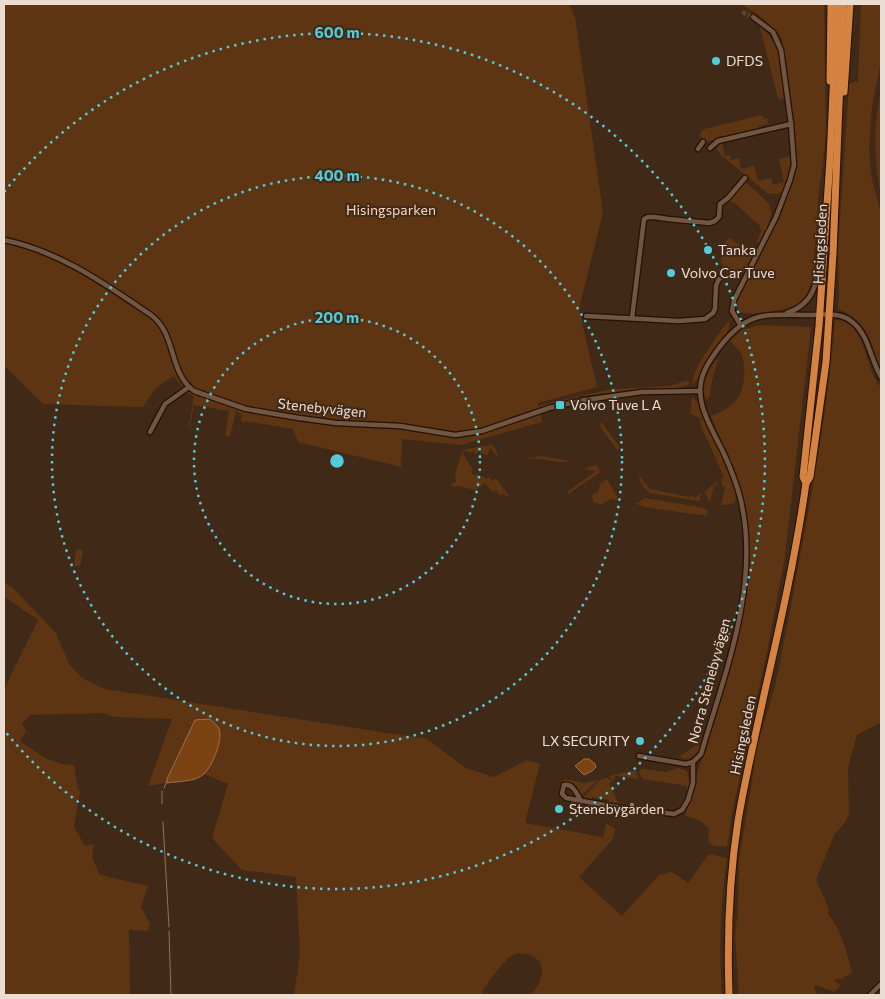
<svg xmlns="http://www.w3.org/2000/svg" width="885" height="999" font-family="Commissioner,sans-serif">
<rect width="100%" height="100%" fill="#402917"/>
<g fill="#5d3513">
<path d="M 4,4 L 569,4 L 575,17 L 603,213 L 579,309 L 597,387 L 538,403 L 538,406 L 578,396 L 579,397 L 539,409 L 542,422 L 461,445 L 402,439 L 401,467 L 298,442 L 293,429 L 245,421 L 243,424 L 241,421 L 242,415 L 236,411 L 230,437 L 225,436 L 229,411 L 194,405 L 190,427 L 193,428 L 193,430 L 189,426 L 194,397 L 187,392 L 174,376 L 156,388 L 143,407 L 43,404 L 4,365 Z"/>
<path d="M 740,4 L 824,4 L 826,130 L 823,163 L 819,189 L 813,277 C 810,286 807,298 799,304 C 792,309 748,317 741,312 C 738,310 737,306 737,302 L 784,206 L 796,167 L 797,158 L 782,39 C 773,24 754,12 740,4 Z"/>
<path d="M 861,4 L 881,4 L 881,61 L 872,107 L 869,147 L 871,175 L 881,214 L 881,369 C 869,341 869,321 838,309 L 839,293 L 838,250 L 849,84 L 858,81 Z"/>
<path d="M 760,27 L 769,35 L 778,50 L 785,98 L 779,100 L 778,98 Z"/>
<path d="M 881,90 L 881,196 C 874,160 873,126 881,90 Z"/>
<path d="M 763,115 L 763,119 L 767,118 L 768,124 L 759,126 L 759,129 L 706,142 L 699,135 L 704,129 Z"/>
<path d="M 722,143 L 725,156 L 730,155 L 731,160 L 739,158 L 741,169 L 754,166 L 758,181 L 771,178 L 773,185 L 784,182 L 779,159 L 793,156 C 791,169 790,189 778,194 L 767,193 L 719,153 L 717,149 L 718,145 Z"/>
<path d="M 745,182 C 776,208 778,207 759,243 L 757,241 L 761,232 L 760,226 L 735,203 L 728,201 L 740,186 Z"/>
<path d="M 730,238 L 753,256 C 750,260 748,267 745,271 C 728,292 709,250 730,238 Z"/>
<path d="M 729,320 L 729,329 L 705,363 L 698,379 L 692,385 C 693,367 718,335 729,320 Z"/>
<path d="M 835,320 C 867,320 864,370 881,387 L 881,722 L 857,735 L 848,767 L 849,813 L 846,821 L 834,835 L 816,880 L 829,909 L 828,914 C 839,926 849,957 852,973 L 841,979 L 836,979 L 835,981 L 840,985 L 839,988 L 834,992 L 816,985 L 814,988 L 818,995 L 739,995 L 735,935 L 738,911 L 739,861 L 755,762 L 754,759 C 759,735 768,713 774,690 C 787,633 796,576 807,519 C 819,453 830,387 835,320 Z"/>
<path d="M 761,325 L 811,327 L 785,557 L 768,647 L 732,813 L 727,847 L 714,846 L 708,842 L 709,828 L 699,820 L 685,816 C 686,809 691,801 693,793 C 697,780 696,769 703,758 C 729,674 763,585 743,497 C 737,469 721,443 711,416 C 720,412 731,408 737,399 C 745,389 746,368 742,356 C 741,351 734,345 730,341 L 741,330 Z"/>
<path d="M 716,360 L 718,360 L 713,376 L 709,398 L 706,400 C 700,386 708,372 716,360 Z"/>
<path d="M 685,381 L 690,382 L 689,385 L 678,388 L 624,391 L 582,396 L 583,395 L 613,389 L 670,386 Z"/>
<path d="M 692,397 L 696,400 L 704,417 L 701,419 L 690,413 Z"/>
<path d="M 704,418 C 710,431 741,490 735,501 C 732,505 726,505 721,505 L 725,487 L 722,486 L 721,478 L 724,477 L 701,426 L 700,420 Z"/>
<path d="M 600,423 L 602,423 L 619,446 L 618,451 L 601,428 Z"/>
<path d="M 491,445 L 496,449 L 498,458 L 490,447 L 488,455 L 481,454 L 479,451 L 475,454 L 473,451 L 469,453 L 467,450 L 462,453 L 473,470 L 471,472 L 474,476 L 477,474 L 480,478 L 483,476 L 486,479 L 489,477 L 492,481 L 496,478 L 509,496 L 505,496 L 505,494 L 499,495 L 496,490 L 493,492 L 485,483 L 476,490 L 458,486 L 453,487 L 451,485 L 452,483 L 456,482 L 455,474 L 462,452 L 466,449 Z"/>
<path d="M 541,456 L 569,461 C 556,466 539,454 525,460 L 528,458 Z"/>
<path d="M 596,465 L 600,470 L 599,473 L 568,494 L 567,492 L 596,471 L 583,469 Z"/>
<path d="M 637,474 L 650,489 L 689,497 L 692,495 L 694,498 L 700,494 L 700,500 L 698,501 L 650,493 L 644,488 Z"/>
<path d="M 607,479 L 617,496 L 617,500 L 611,499 L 601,505 L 595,502 L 594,504 L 592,498 L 593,494 L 598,492 L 600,484 Z"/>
<path d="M 717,482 L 718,485 L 714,485 L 710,502 L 704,492 Z"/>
<path d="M 645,498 L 704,508 L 708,511 L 707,516 L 644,507 L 634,503 L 637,503 Z"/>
<path d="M 79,549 L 83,552 L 80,566 L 76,566 L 74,564 L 76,551 Z"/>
<path d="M 4,583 L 12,587 L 56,633 L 69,664 L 82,678 L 105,689 L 427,739 L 466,768 L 494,777 L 527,760 L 540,764 L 525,823 L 603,837 L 606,823 L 615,829 L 613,839 L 579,877 L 622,916 L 659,875 L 672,872 L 688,883 L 709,854 L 727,858 C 720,904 719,949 722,995 L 531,995 C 541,983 550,965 532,956 C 527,954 519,952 513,955 C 504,959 490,981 483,990 L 483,995 L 294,995 L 300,954 L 296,877 L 242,870 L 212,838 L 228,784 L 204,774 L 217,750 L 195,720 L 167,779 L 167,783 L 148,786 L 172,719 L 114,717 L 103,713 L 30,715 L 22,724 L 26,731 L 20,741 L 47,759 L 62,764 L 74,765 L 78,789 L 80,791 L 74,827 L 85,846 L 94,844 L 92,858 L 100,875 L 148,886 L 141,907 L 150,924 L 148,931 L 129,930 L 130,995 L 4,995 L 4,689 L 38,620 L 4,596 Z"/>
<path d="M 703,737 C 701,749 695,761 681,758 L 681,755 L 697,745 L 700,739 Z"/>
<path d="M 678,768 L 687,771 L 690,784 L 687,793 L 687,786 L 643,779 L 639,772 L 640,770 L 643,769 L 666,772 Z"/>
<path d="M 636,770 L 638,779 L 617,776 L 615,776 L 614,780 L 609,776 Z"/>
<path d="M 606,778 L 613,780 L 609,784 L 618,802 L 642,808 L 609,804 L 609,800 L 592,797 L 591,801 L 583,798 L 600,780 Z"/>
<path d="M 565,779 L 584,783 L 598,780 L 581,796 C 574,789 576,782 563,782 L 563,780 Z"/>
</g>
<g fill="#7b4311" stroke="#9d714b">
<path d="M 209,719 C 212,721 216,724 218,727 C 225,736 212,767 204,774 C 196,782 178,781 167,783 L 167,779 L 195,720 Z"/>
<path d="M 584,759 L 589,759 L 595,764 L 596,767 L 592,771 L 584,775 L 575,766 Z"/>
</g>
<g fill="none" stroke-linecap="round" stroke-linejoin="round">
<g stroke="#9d714b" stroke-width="1">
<path d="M 164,788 L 167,781"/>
<path d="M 162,804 L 162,791"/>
<path d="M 163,822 L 169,927"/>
<path d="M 169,931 L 171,995"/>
</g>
<path stroke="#5a4433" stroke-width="4.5" stroke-dasharray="4.5 2" stroke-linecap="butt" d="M 742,12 L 753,17"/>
<defs>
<g id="minor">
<path d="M 710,148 L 718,141 L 791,124"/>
<path d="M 698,149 L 703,142"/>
<path d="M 4,240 C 59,251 105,284 151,315 C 177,334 168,372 194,391 L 246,409 L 299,418 L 336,423 L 400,426 L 455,435 L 482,431 L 549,408 L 585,400 L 642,392 L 700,391"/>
<path d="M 787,313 C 816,303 817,281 820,255"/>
<path d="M 586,316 L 679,321 L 705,319 L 713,313 L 715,309 L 716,286 L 718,281 L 721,277"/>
<path d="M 632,318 L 644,219 L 648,217 L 654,217 L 668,219 L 709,223 L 715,221 L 719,217 L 720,204 L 728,198 L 745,178"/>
<path d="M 740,324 L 732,311 L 734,300 L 776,217 L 790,180 L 794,165 L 791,124 L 781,50 L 773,32 L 753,17"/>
<path d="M 150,432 L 165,404 L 189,387"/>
<path d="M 639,756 L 686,764 L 693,762 L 701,754 C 724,676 759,588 742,506 C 739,489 732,472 725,456 C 715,434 696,407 701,382 C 703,370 711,359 718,349 C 748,309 765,315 811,315 C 826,315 839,312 851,321 C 869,334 870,359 881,377"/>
<path d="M 581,801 C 577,794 573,783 564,785 L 562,794 L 566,798 L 610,806 L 674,814 L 682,810 L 688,800 L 693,783 L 693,762"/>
<path d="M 870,995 L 881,984"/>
</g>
<g id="highway">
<path d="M 830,81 L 831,4"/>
<path d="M 844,92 L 850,4"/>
<path d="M 806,483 L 810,477 L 826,362 L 833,254 L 843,4"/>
<path d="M 729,995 C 727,937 729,879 738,821 C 745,779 755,737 764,695 C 780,625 796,554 806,483 L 803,477 L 819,326 L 830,159 L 837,4"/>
</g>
</defs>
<use href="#minor" stroke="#261102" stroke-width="7"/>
<use href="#highway" stroke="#261102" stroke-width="9"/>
<use href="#minor" stroke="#705643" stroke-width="4.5"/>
<use href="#highway" stroke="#d58342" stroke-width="7"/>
</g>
<g fill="none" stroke="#53cbdb" stroke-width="2.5" stroke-dasharray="2.5 5">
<circle cx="337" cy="461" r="143"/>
<circle cx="337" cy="461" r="285"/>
<path d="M4 192A428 428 0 1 1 4 730"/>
</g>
<g fill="#53cbdb" stroke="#402917" stroke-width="2">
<circle cx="716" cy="61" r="5"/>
<circle cx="708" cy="250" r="5"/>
<circle cx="671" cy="273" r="5"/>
<rect x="555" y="400" width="10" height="10" rx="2.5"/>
<circle cx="640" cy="741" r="5"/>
<circle cx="559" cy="809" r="5"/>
</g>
<g text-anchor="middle" stroke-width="4" stroke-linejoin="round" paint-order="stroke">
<g font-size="14" fill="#ecddd2" stroke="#402917" text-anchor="start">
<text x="726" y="66">DFDS</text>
<text x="718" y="255">Tanka</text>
<text x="681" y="278">Volvo Car Tuve</text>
<text x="570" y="410">Volvo Tuve L A</text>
<text x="630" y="746" text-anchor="end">LX SECURITY</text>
<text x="569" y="814">Stenebygården</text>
</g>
<g font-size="14" fill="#fad7bf" stroke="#402917">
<text x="391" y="215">Hisingsparken</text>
</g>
<g font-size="14" fill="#ecddd2" stroke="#402917">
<text transform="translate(820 244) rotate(-87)" y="5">Hisingsleden</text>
<text transform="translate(322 408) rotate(6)" y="5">Stenebyvägen</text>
<text transform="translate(709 681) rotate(-75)" y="5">Norra Stenebyvägen</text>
<text transform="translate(743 735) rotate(-78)" y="5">Hisingsleden</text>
</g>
</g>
<circle cx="337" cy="461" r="8" fill="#53cbdb" stroke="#402917" stroke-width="2.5"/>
<g font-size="15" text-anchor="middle" font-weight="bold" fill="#53cbdb" stroke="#402917" stroke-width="4" stroke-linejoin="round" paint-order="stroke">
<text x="337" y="38">600 m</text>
<text x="337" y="181">400 m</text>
<text x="337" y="323">200 m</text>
</g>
<rect width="885" height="999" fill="none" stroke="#ecddd2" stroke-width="10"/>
</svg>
